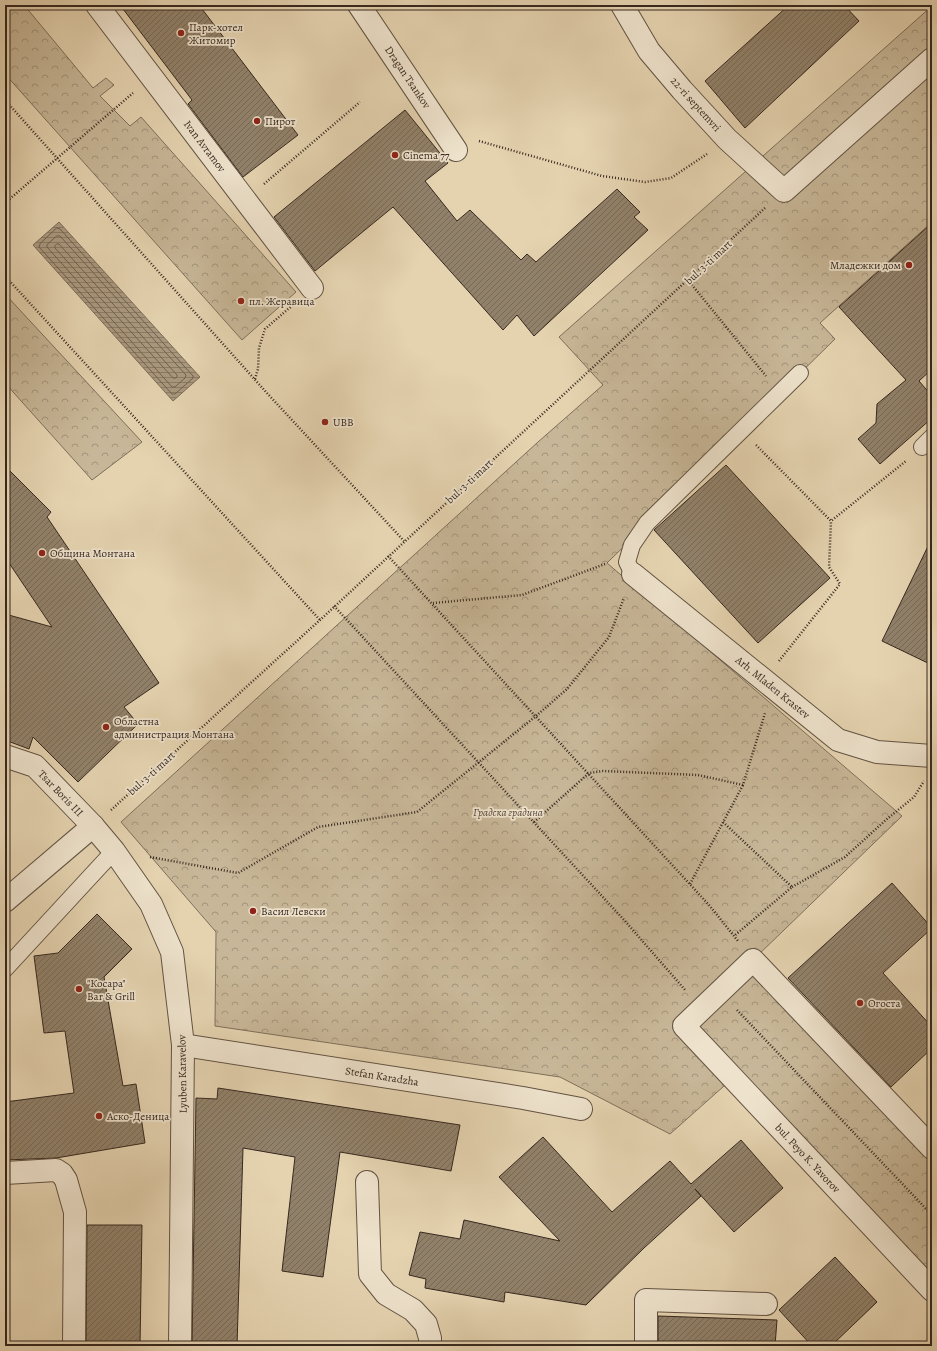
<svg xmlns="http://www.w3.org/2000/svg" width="937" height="1351" font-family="Alegreya,serif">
<defs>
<pattern id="park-crowns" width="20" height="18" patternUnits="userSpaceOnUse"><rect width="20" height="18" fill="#c7b697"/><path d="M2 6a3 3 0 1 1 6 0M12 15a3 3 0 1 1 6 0" fill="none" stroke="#a2947b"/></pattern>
<pattern id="water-rules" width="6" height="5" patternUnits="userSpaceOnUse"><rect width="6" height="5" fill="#aa997f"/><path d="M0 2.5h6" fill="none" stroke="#8b7d67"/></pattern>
<pattern id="building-hatch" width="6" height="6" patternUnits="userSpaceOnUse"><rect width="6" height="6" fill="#91816a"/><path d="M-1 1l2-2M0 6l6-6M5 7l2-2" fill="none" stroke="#776a57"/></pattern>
</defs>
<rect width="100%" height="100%" fill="#e5d3b0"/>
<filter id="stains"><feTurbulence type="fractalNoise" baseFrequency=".005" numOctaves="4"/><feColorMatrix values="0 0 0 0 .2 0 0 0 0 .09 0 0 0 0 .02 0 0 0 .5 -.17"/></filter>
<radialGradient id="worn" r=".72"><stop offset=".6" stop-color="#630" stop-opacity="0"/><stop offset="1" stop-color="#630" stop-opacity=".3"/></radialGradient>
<g fill="url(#park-crowns)" stroke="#7e6f5b">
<path d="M 5,5 L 24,5 L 93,88 L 106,78 L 114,85 L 100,96 L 130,126 L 141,117 L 296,292 L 242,340 L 5,74 Z"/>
<path d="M 932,6 L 932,222 L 820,323 L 835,339 L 607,563 L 902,816 L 753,960 L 932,1155 L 932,1281 L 733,1078 L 670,1134 L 560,1077 L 215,1026 L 216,932 L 121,822 L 538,442 L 603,385 L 559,337 Z"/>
<path d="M 5,294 L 142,442 L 92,480 L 5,383 Z"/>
</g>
<path fill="url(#water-rules)" stroke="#7c6c59" d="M 59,222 L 200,377 L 173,401 L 33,245 Z"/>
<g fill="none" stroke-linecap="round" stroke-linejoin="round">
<g stroke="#70604f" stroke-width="1">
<path d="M 57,228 L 60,229 L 193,376 L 193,378 L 175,394 L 172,394 L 39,247 L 40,244 Z"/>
<path d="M 57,236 L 60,236 L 186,375 L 185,378 L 175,387 L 172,387 L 47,247 L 47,245 Z"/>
<path d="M 57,244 L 59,244 L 177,375 L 177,377 L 176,378 L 173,378 L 55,248 L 55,246 Z"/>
</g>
</g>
<g fill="url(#building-hatch)" stroke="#36281f">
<path d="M 120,5 L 199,5 L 298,135 L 243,177 L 188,104 L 192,100 Z"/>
<path d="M 789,5 L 844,5 L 859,21 L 745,128 L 705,81 Z"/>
<path d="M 405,110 L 448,163 L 425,181 L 457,221 L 470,210 L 521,260 L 527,254 L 536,262 L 617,189 L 640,212 L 634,217 L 648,230 L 534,336 L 517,315 L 503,330 L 393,207 L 315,271 L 274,217 Z"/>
<path d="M 932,223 L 932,369 L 919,381 L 932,396 L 932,418 L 880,464 L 858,439 L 876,423 L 877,404 L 906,380 L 839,307 Z"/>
<path d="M 726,465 L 830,578 L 758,643 L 654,530 Z"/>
<path d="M 5,466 L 51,512 L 47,517 L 159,683 L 124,707 L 138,724 L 78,782 L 33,737 L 29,749 L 5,740 L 5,614 L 52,627 L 5,557 Z"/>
<path d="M 932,538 L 932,665 L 882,641 Z"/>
<path d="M 892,883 L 932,928 L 883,973 L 932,1027 L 932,1048 L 891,1087 L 788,978 Z"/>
<path d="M 97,914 L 132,949 L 104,977 L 123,1086 L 136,1084 L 145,1143 L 56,1158 L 5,1160 L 5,1102 L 74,1093 L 65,1031 L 44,1033 L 34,956 L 58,953 Z"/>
<path d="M 218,1088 L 460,1125 L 451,1171 L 340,1152 L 323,1277 L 282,1271 L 295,1157 L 243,1148 L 237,1346 L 192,1346 L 196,1098 L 217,1099 Z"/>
<path d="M 543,1137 L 612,1212 L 670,1161 L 691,1184 L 741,1140 L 783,1188 L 734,1232 L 695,1189 L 701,1196 L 644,1248 L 586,1305 L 505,1292 L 504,1302 L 425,1288 L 426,1279 L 409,1275 L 420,1232 L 460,1239 L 464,1220 L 560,1241 L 499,1177 Z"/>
<path d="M 87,1225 L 142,1225 L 140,1346 L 86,1346 Z"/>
<path d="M 835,1257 L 877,1302 L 831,1346 L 812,1346 L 779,1310 Z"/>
<path d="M 658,1316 L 777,1320 L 775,1346 L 658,1346 Z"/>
</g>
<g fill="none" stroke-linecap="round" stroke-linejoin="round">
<defs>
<g id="service">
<path d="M 922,447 L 932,437"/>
<path d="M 633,574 L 627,562 L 632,545 L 647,523 L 800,373"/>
<path d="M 5,969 L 114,851"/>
</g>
<path id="pedestrian" d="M 97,5 L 312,288"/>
<g id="minor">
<path d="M 359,5 L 456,150"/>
<path d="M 622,5 L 649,51 L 682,90 L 727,139 L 784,191 L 932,59"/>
<path d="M 633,574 L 838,740 L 877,752 L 932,756"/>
<path d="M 5,756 L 35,766 L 93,826 L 114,851 L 151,904 L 172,952 L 183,1045 L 180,1346"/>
<path d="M 5,901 L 93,826"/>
<path d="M 183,1045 L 523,1098 L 581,1109"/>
<path d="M 932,1148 L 753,960 L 684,1026 L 932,1290"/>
<path d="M 5,1173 L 56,1170 L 62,1174 L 66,1180 L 75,1212 L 74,1346"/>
<path d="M 367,1182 L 370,1274 L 386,1294 L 413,1310 L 426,1324 L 430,1338 L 430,1346"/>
<path d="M 646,1346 L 646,1300 L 766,1304"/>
</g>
</defs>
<use href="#service" stroke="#625343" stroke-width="18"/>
<use href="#pedestrian" stroke="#625343" stroke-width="24"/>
<use href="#minor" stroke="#625343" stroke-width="24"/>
<g stroke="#36281f" stroke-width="2.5" stroke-dasharray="1 2" stroke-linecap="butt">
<path d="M 5,100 L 266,392 L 404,541"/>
<path d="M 479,141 L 602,176 L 645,182 L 671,178 L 707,154"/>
<path d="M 264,184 L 360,102"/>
<path d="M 5,203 L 133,93"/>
<path d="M 5,276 L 320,620"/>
<path d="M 688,280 L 766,376"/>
<path d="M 255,379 L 258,369 L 259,348 L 265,329 L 294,304"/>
<path d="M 756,445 L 831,521 L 906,461"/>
<path d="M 388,556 L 709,905 L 738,941"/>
<path d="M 433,603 L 522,595 L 605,564"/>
<path d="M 334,606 L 625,921 L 686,991"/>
<path d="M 779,661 L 840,584 L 829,567 L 831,521"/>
<path d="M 111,810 L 320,620 L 765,208"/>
<path d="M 534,822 L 589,773 L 603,771 L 698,775 L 743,785 L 765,713"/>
<path d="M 723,822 L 792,887 L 734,936"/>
<path d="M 150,857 L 238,873 L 318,827 L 417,812 L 536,716 L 567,689 L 609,637 L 624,598"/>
<path d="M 690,884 L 743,785"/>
<path d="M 792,887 L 845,857 L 887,819 L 914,797 L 924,781"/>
<path d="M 737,1010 L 932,1215"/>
</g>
<use href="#service" stroke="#eee2cc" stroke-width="16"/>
<use href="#pedestrian" stroke="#eee2cc" stroke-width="22"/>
<use href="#minor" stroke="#eee2cc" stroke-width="22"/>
</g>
<g fill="#8f2418" stroke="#eee2cc" stroke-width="1.5">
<circle cx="181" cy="33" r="4"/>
<circle cx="257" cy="121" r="4"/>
<circle cx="395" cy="155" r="4"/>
<circle cx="909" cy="265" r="4"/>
<circle cx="241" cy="301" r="4"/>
<circle cx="325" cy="422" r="4"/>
<circle cx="42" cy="553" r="4"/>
<circle cx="106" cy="727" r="4"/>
<circle cx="253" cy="911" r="4"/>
<circle cx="79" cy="989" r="4"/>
<circle cx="860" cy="1003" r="4"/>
<circle cx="99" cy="1116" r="4"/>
</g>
<g text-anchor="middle" stroke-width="3.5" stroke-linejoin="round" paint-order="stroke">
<g font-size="11" fill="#36281f" stroke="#eee2cc" text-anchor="start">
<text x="189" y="31">Парк-хотел<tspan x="189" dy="13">Житомир</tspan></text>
<text x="265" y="125">Пирот</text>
<text x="403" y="159">Cinema 77</text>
<text x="901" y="269" text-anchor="end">Младежки дом</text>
<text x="249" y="305">пл. Жеравица</text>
<text x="333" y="426">UBB</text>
<text x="50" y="557">Община Монтана</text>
<text x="114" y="725">Областна<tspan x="114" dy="13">администрация Монтана</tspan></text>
<text x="261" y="915">Васил Левски</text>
<text x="87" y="987">"Косара"<tspan x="87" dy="13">Bar &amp; Grill</tspan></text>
<text x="868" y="1007">Огоста</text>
<text x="107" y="1120">Аско-Деница</text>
</g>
<g font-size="11" fill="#36281f" stroke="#eee2cc">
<text transform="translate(408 77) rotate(56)" y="4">Dragan Tsankov</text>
<text transform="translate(696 104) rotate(48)" y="4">22-ri septemvri</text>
<text transform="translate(205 146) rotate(53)" y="4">Ivan Avramov</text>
<text transform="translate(708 262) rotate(-43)" y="4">bul. 3-ti mart</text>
<text transform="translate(469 481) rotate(-43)" y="4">bul. 3-ti mart</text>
<text transform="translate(773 687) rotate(39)" y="4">Arh. Mladen Krastev</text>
<text transform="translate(151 773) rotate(-42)" y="4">bul. 3-ti mart</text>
<text transform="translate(61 793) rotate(46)" y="4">Tsar Boris III</text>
<text transform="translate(182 1074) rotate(-91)" y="4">Lyuben Karavelov</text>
<text transform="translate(382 1076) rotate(9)" y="4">Stefan Karadzha</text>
<text transform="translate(808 1158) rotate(47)" y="4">bul. Peyo K. Yavorov</text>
</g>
<g font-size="11" font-style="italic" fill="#534437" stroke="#eee2cc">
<text x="508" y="816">Градска градина</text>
</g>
</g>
<rect width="937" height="1351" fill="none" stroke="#e5d3b0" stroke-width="20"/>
<rect x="6" y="6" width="925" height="1339" fill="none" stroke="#36281f" stroke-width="2"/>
<rect x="10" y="10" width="917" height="1331" fill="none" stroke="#36281f"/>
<rect width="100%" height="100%" filter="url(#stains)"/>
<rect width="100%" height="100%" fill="url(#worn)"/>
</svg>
